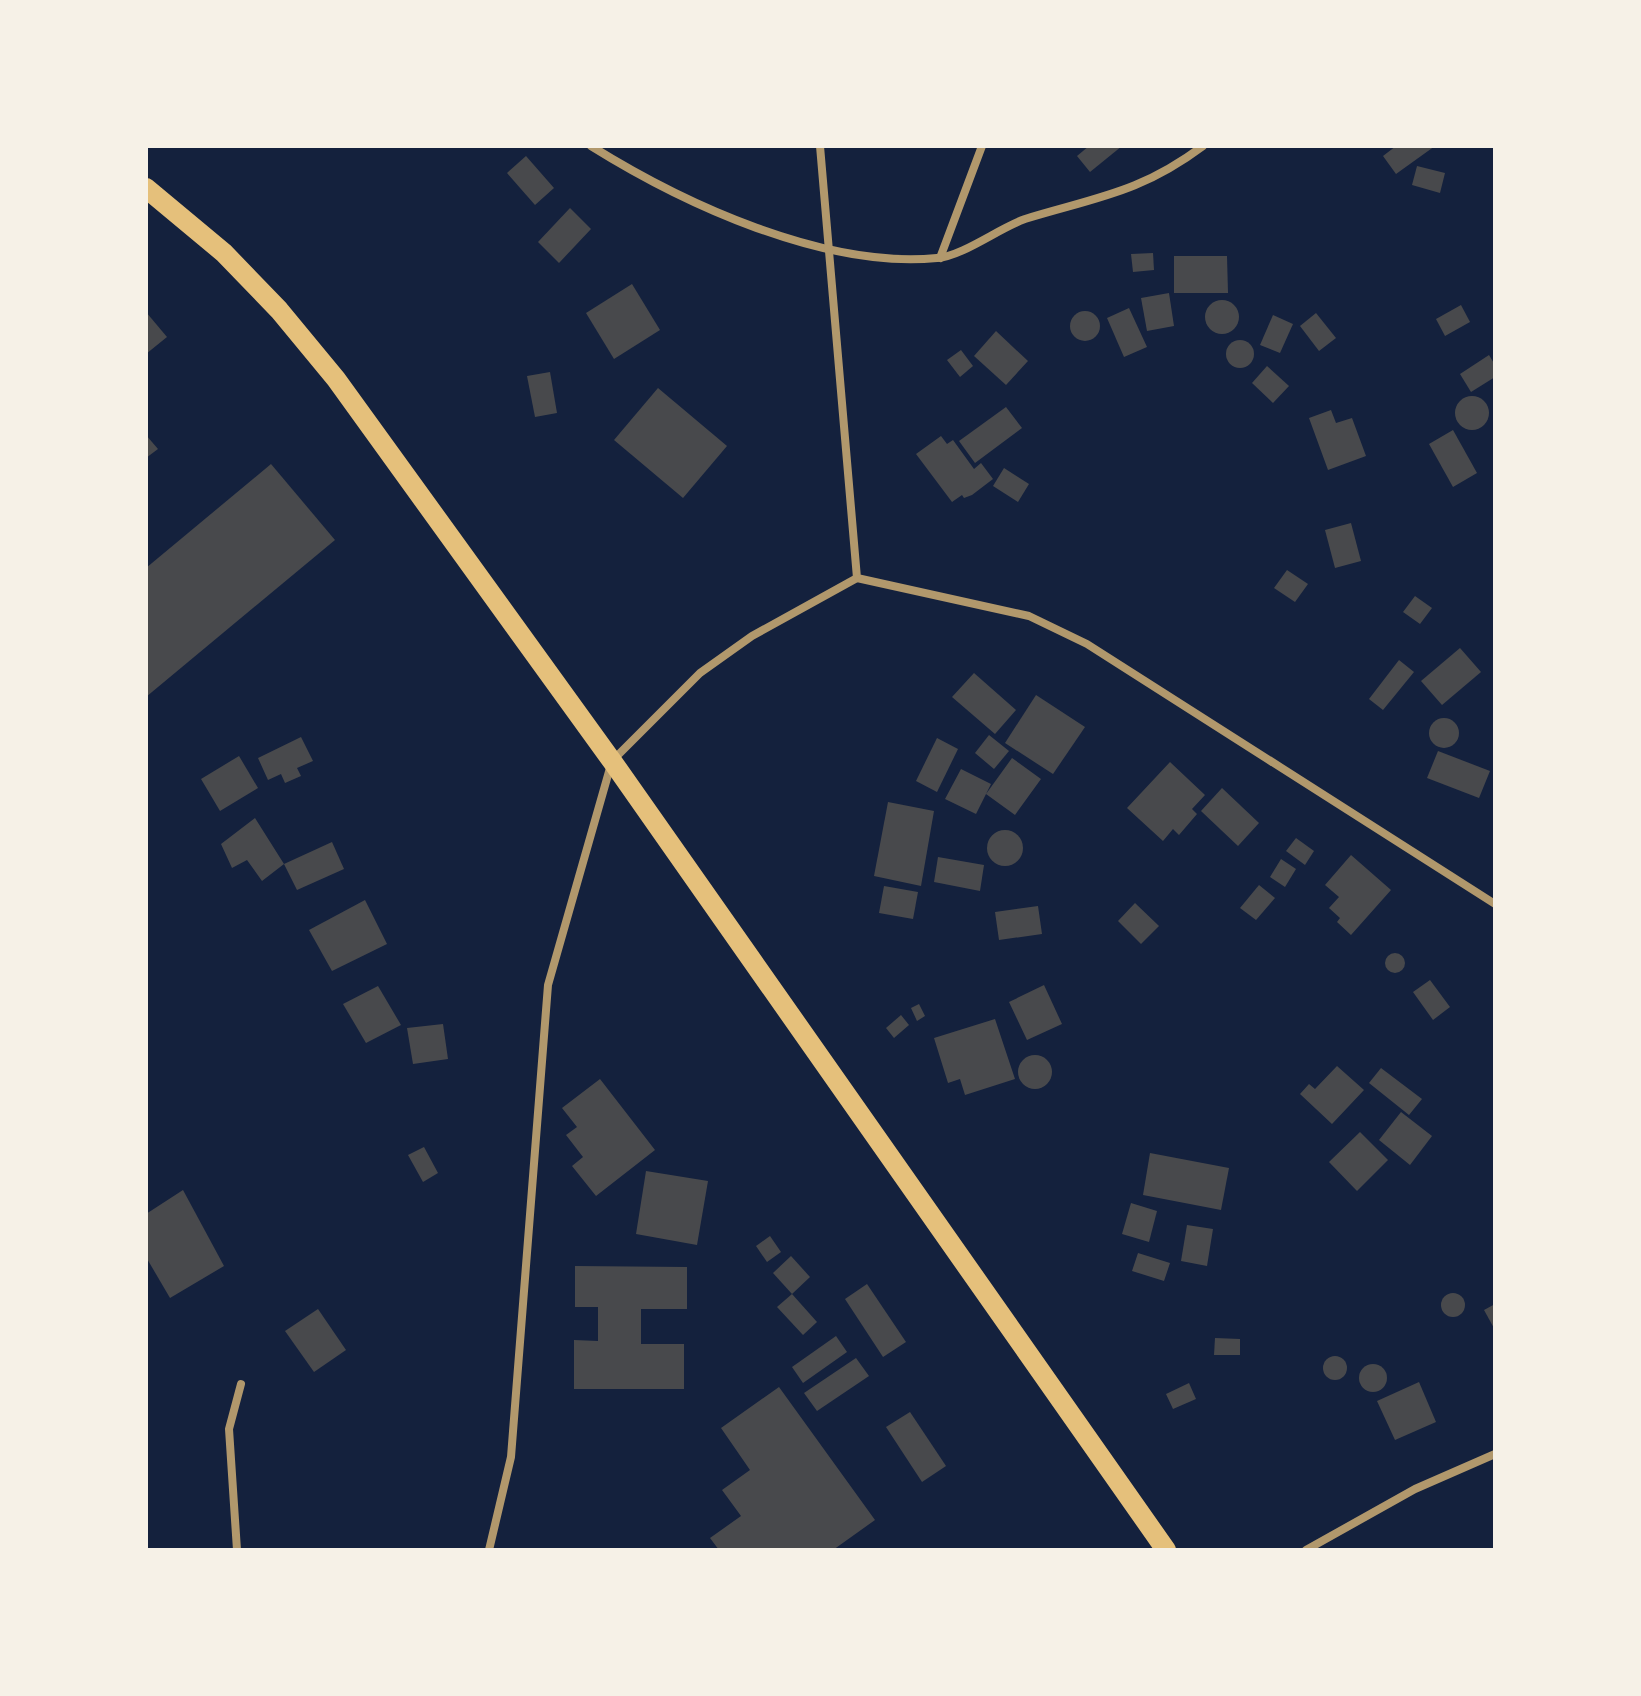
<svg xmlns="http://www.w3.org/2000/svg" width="1641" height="1696" font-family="'Playfair Display',serif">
<rect width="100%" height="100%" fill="#14213d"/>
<g fill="#48494c">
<path d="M 1089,146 L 1122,146 L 1090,172 L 1077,156 Z"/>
<path d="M 1396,146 L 1435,146 L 1396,174 L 1383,156 Z"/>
<path d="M 526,156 L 554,188 L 535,205 L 507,173 Z"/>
<path d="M 1417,166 L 1445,173 L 1440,193 L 1412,185 Z"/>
<path d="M 570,208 L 591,229 L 559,263 L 538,242 Z"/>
<path d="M 1153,253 L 1154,270 L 1133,272 L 1131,254 Z"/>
<path d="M 1174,256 L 1227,256 L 1228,293 L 1174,293 Z"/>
<path d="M 632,284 L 660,330 L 614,359 L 586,313 Z"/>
<path d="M 1169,293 L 1174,326 L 1147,331 L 1141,298 Z"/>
<circle cx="1222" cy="317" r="17"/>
<path d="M 1461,305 L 1470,322 L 1445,336 L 1436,319 Z"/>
<path d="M 1129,308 L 1147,347 L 1124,357 L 1107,318 Z"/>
<circle cx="1085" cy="326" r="15"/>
<path d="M 146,312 L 167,337 L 146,354 Z"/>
<path d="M 1316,313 L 1336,338 L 1319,351 L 1300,326 Z"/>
<path d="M 1273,315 L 1293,324 L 1280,353 L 1260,345 Z"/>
<path d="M 996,331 L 1028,361 L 1006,385 L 974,356 Z"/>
<circle cx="1240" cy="354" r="14"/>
<path d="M 961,350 L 973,366 L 960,377 L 947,360 Z"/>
<path d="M 1489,355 L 1495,365 L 1495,377 L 1471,392 L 1460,374 Z"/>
<path d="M 1267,366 L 1289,386 L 1273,403 L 1252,383 Z"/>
<path d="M 550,372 L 557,413 L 535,417 L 527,376 Z"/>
<path d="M 658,388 L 727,446 L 683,498 L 614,440 Z"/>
<circle cx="1472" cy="413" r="17"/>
<path d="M 1006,407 L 1022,428 L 975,463 L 959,441 Z"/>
<path d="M 1331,410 L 1336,423 L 1352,418 L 1366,456 L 1328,470 L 1309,418 Z"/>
<path d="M 1453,430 L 1477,473 L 1453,487 L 1429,444 Z"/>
<path d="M 146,435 L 158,449 L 146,458 Z"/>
<path d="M 941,436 L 947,444 L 953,440 L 974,469 L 981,463 L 993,479 L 972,495 L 964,498 L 962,495 L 952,502 L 916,454 Z"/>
<path d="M 271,464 L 335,540 L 146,697 L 146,568 Z"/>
<path d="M 1004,468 L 1029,484 L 1018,502 L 993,486 Z"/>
<path d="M 1351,523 L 1361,561 L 1335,568 L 1325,530 Z"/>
<path d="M 1287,570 L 1308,584 L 1295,602 L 1274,588 Z"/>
<path d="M 1415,596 L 1432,608 L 1420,624 L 1403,612 Z"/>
<path d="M 1460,648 L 1481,672 L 1442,705 L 1421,681 Z"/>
<path d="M 1399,660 L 1414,672 L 1383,710 L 1369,699 Z"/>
<path d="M 974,673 L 1016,710 L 995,734 L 952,697 Z"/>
<path d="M 1036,695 L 1085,727 L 1053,774 L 1005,743 Z"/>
<circle cx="1444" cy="733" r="15"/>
<path d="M 989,735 L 1009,751 L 994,769 L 975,753 Z"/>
<path d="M 301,737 L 313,761 L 297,768 L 301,776 L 285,783 L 281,774 L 268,780 L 258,758 Z"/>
<path d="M 937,738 L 958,749 L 937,792 L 916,781 Z"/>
<path d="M 1438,751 L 1490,771 L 1479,798 L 1427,778 Z"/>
<path d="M 239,756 L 258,788 L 220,811 L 201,779 Z"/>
<path d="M 1012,758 L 1041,779 L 1015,815 L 986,794 L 976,814 L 945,799 L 961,769 L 991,784 L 986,794 Z"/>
<path d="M 1170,762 L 1205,795 L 1192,809 L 1197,814 L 1179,835 L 1173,829 L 1163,841 L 1127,808 Z"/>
<path d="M 1222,788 L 1259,823 L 1238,846 L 1201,811 Z"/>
<path d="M 888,802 L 934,811 L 921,886 L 874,876 Z"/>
<path d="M 255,818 L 284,864 L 262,881 L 247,860 L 232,868 L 221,844 Z"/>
<circle cx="1005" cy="848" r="18"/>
<path d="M 1296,838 L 1314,851 L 1305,865 L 1286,851 Z"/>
<path d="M 332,842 L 344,869 L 297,890 L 284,864 Z"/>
<path d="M 1351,855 L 1391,890 L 1351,935 L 1337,922 L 1340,918 L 1329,908 L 1339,897 L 1325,885 Z"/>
<path d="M 938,857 L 984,865 L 980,891 L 934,882 Z"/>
<path d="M 1281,859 L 1296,869 L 1285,887 L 1270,877 Z"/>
<path d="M 1259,885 L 1275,898 L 1256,920 L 1240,908 Z"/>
<path d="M 884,886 L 918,892 L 913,919 L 879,913 Z"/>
<path d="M 365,900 L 387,944 L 332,971 L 309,930 Z"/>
<path d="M 1135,903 L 1159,926 L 1141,944 L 1118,921 Z"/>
<path d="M 1038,906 L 1042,934 L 999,940 L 995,912 Z"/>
<circle cx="1395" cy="963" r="10"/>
<path d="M 1430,980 L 1450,1007 L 1433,1020 L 1413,992 Z"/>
<path d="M 1044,985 L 1062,1024 L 1027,1040 L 1009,1002 Z"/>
<path d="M 378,986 L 401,1025 L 366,1043 L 343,1004 Z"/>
<path d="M 919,1004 L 925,1016 L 917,1021 L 911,1008 Z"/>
<path d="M 901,1015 L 909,1025 L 894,1038 L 886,1028 Z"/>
<path d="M 995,1019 L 1015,1079 L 965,1095 L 960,1079 L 948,1083 L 934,1038 Z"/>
<path d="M 443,1024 L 448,1059 L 413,1064 L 407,1028 Z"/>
<circle cx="1035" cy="1072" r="17"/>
<path d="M 1337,1066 L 1364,1090 L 1332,1124 L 1300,1094 L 1309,1084 L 1315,1089 Z"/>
<path d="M 1381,1068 L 1422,1099 L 1409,1115 L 1369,1083 Z"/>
<path d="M 600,1079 L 655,1150 L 596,1196 L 572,1166 L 583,1157 L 566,1135 L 577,1127 L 562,1108 Z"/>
<path d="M 1401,1112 L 1432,1136 L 1410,1165 L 1379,1140 Z"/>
<path d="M 1360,1132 L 1388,1160 L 1357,1191 L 1329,1162 Z"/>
<path d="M 424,1147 L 438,1173 L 423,1182 L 408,1155 Z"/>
<path d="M 1150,1153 L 1229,1168 L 1221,1210 L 1143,1195 Z"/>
<path d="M 646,1171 L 708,1181 L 697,1245 L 636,1234 Z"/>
<path d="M 183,1190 L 224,1266 L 170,1298 L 146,1257 L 146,1214 Z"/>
<path d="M 1131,1203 L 1157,1211 L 1149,1242 L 1122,1234 Z"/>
<path d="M 1187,1225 L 1213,1229 L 1207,1266 L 1181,1261 Z"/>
<path d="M 770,1236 L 781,1252 L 767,1262 L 756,1246 Z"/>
<path d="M 1138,1253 L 1170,1263 L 1164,1281 L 1132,1271 Z"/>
<path d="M 791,1256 L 810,1277 L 792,1294 L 773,1273 Z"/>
<path d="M 575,1266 L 687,1267 L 687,1309 L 641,1309 L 641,1344 L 684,1344 L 684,1389 L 574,1389 L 574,1340 L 598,1341 L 598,1307 L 575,1307 Z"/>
<path d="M 867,1284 L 906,1342 L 883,1357 L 845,1299 Z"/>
<circle cx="1453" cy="1305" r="12"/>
<path d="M 792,1294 L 817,1322 L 803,1335 L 777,1307 Z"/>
<path d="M 1495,1304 L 1495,1330 L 1484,1310 Z"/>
<path d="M 318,1309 L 346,1350 L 314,1372 L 285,1331 Z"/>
<path d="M 836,1336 L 847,1352 L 803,1383 L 792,1367 Z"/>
<path d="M 1215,1338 L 1240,1339 L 1240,1355 L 1214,1355 Z"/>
<circle cx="1335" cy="1368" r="12"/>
<path d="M 856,1358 L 869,1376 L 817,1411 L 804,1393 Z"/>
<circle cx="1373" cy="1378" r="14"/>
<path d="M 1419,1382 L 1436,1422 L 1395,1440 L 1377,1401 Z"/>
<path d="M 1189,1383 L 1196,1399 L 1173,1409 L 1166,1394 Z"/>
<path d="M 779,1387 L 875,1520 L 833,1550 L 719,1550 L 710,1538 L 741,1516 L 722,1490 L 750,1470 L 721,1428 Z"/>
<path d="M 910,1412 L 946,1466 L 922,1482 L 886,1427 Z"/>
</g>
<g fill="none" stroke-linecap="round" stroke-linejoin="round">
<g stroke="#b1986c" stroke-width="8">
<path d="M 591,146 C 684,204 824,269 937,258 C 963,256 999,228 1025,219 C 1097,197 1140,193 1203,146"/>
<path d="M 820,146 L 857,578 L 1029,616 L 1087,644 L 1495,904"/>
<path d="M 940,258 L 982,146"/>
<path d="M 237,1550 L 229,1429 L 241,1384"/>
<path d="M 489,1550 L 511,1457 L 548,985 L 612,761 L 700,673 L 752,636 L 857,578"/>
<path d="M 1306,1550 L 1415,1489 L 1495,1454"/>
</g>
<path stroke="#e5c07b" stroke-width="20" d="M 146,188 L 224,253 L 279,310 L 336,379 L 612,761 L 1166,1550"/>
</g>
<rect width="1641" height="1696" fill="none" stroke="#f6f1e7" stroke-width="296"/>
</svg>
